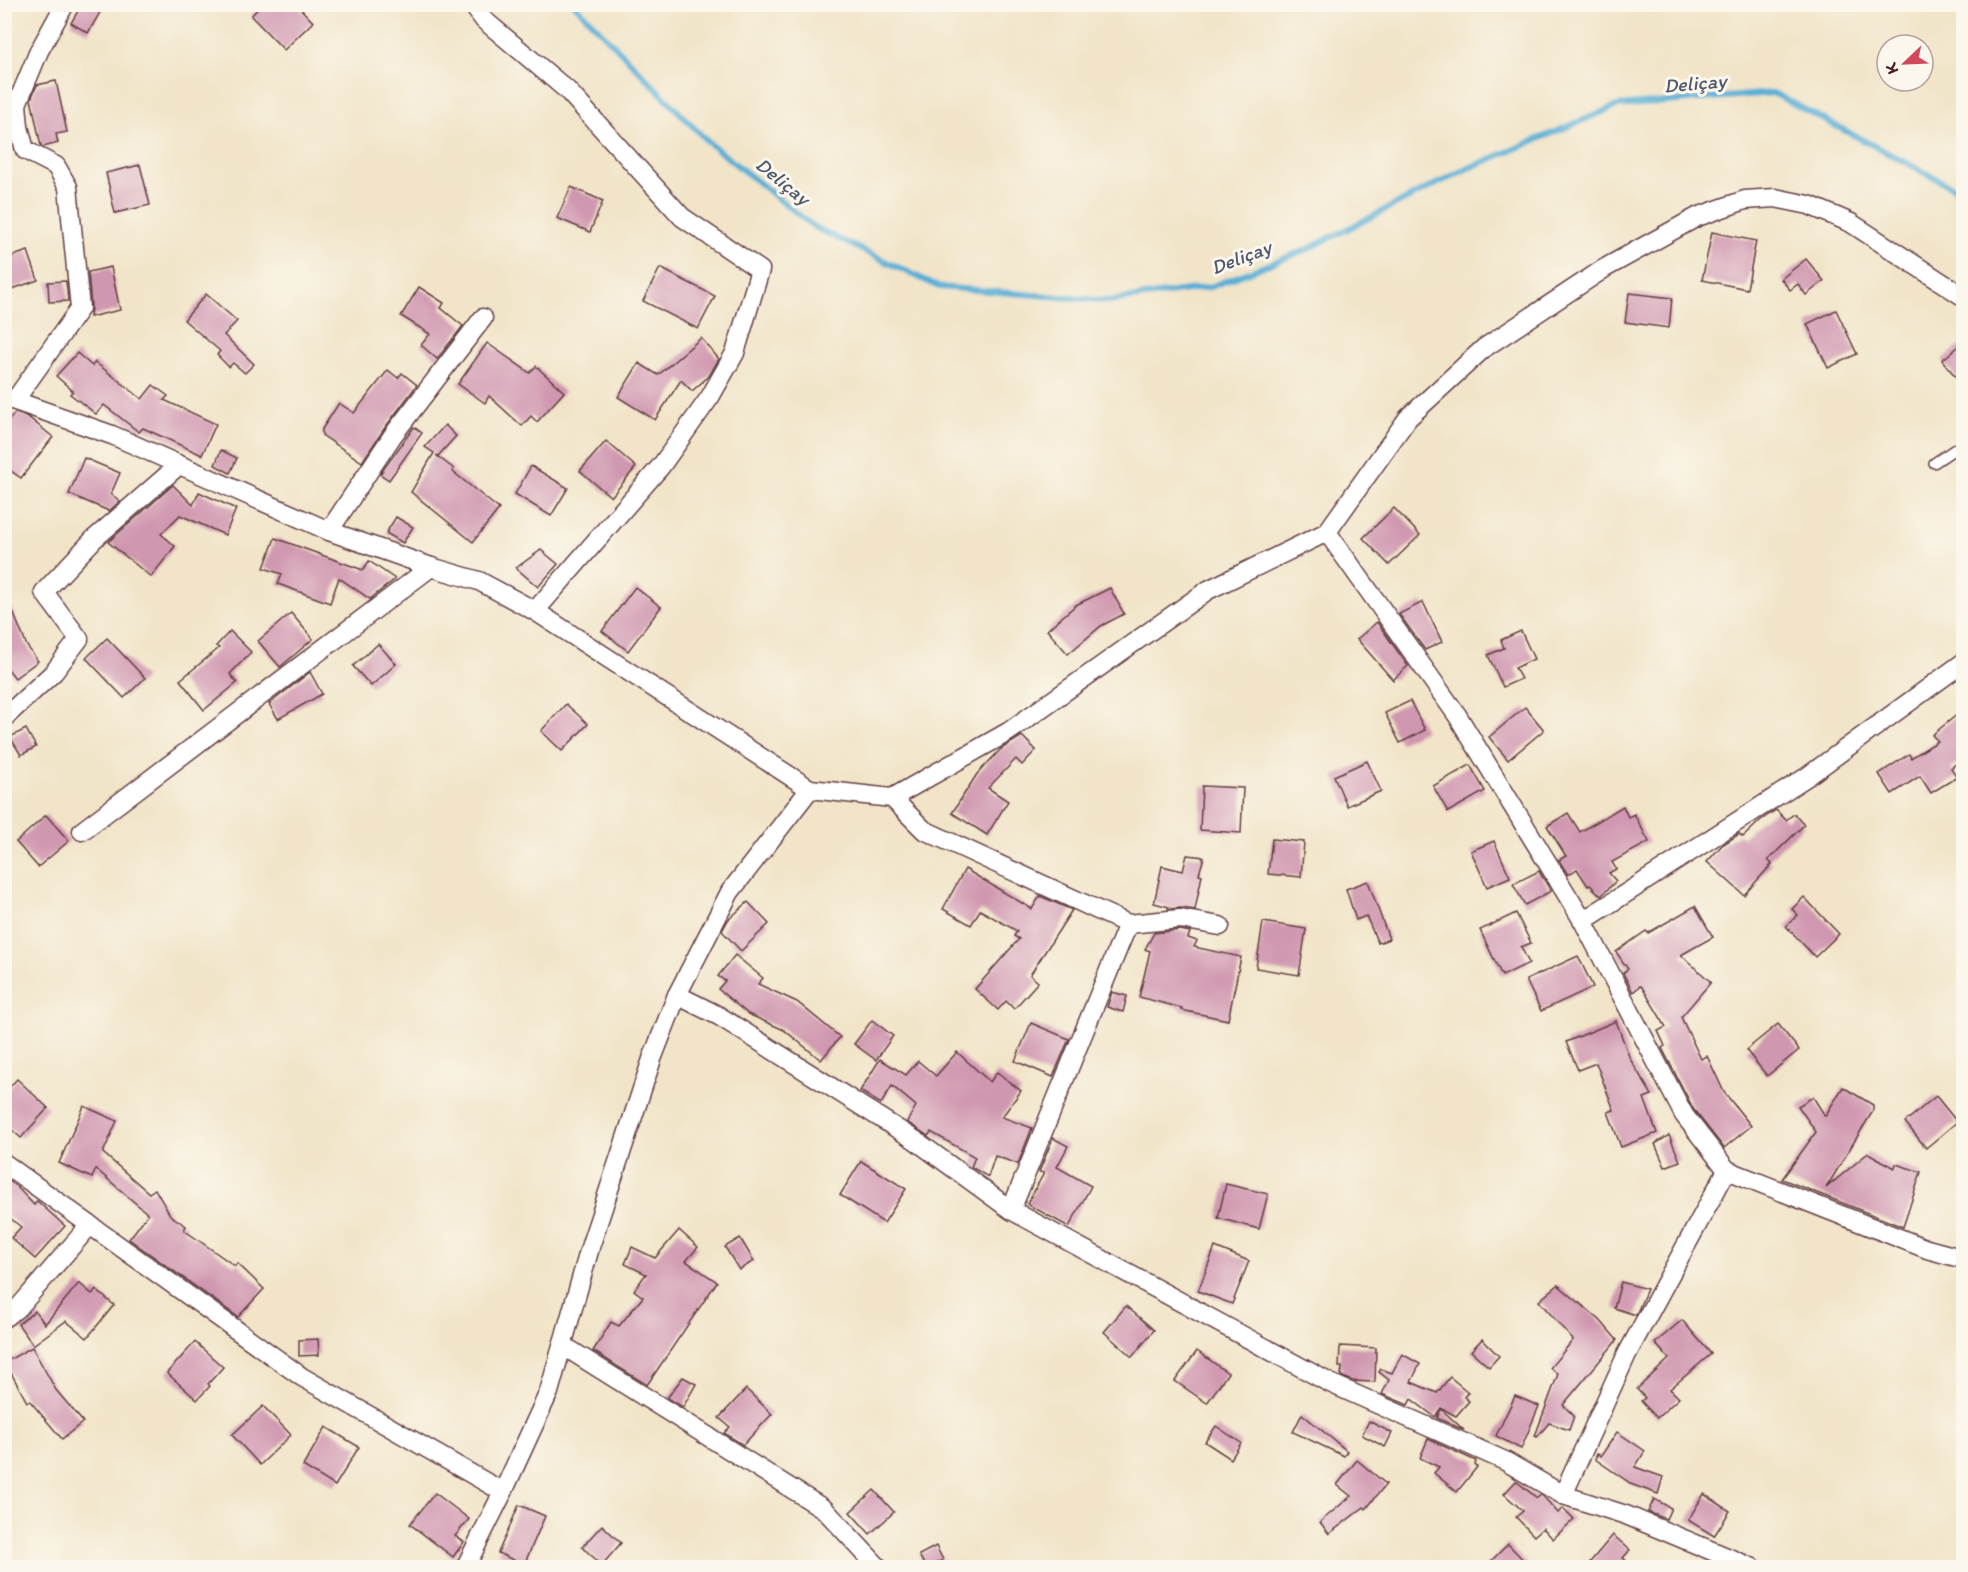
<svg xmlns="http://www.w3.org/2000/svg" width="1968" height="1572" font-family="Itim,sans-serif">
<rect width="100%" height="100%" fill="#fbf7ec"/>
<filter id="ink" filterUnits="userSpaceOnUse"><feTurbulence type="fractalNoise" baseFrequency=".0167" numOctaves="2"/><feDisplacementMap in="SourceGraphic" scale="12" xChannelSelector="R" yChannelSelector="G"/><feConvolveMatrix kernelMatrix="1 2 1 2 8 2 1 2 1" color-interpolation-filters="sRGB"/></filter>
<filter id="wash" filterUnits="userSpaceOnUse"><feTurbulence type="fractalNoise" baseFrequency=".008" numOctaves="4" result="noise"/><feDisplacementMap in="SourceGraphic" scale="24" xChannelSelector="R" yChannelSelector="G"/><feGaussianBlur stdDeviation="1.35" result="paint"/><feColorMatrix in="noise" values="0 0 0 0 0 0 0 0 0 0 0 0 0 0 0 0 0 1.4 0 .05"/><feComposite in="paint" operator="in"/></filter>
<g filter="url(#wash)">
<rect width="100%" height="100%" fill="#f1e4c8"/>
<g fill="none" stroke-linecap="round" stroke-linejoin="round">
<path stroke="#59aed5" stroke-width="6" d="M 574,4 L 708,142 L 814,227 L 939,287 L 1109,301 L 1210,287 L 1308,249 L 1464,170 L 1617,106 L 1773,93 L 1964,193"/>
</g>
<g id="blocks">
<g fill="#d097b0">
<path d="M 82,4 L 105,4 L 88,33 L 71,23 Z"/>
<path d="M 262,4 L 296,4 L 313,22 L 284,50 L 251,16 Z"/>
<path d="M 56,81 L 67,132 L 56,134 L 58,143 L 43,147 L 41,146 L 31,99 L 37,85 Z"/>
<path d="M 140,165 L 150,205 L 115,213 L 106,173 Z"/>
<path d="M 571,187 L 603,201 L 590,232 L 557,218 Z"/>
<path d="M 1712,232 L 1756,241 L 1747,289 L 1702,280 Z"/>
<path d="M 28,251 L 38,280 L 4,292 L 4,259 Z"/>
<path d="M 1806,259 L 1824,281 L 1806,295 L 1798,284 L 1790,290 L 1781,279 Z"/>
<path d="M 111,267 L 120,310 L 90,317 L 91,307 L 88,272 Z"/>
<path d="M 660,268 L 715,296 L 698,329 L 643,301 Z"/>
<path d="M 66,281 L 68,301 L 49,302 L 48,282 Z"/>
<path d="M 419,287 L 444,303 L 441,308 L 463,326 L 437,359 L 421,345 L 430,334 L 401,316 Z"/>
<path d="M 1629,293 L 1672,298 L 1669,328 L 1625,322 Z"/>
<path d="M 206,294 L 237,321 L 224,335 L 254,364 L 245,373 L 233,363 L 229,367 L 217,355 L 220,351 L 184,320 Z"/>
<path d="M 1836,310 L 1857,354 L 1828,368 L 1807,324 Z"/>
<path d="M 701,338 L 719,359 L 709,376 L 692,391 L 681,380 L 655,420 L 618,397 L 639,363 L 658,375 Z"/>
<path d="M 1964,342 L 1964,387 L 1942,360 Z"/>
<path d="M 487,343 L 530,373 L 536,366 L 564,392 L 537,422 L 531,416 L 522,426 L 489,396 L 485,403 L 458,384 Z"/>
<path d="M 77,353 L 92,366 L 95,362 L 142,399 L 153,385 L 168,396 L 164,400 L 216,424 L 202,455 L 143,428 L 139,432 L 104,405 L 96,414 L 70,394 L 73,391 L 56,376 Z"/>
<path d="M 388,370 L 398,378 L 402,373 L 417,385 L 384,429 L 362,462 L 322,435 L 322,429 L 339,403 L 354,413 Z"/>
<path d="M 15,413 L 28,417 L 53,437 L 21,478 L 4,466 L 4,426 Z"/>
<path d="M 445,425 L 456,436 L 438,456 L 436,455 L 454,469 L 452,471 L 499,509 L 473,542 L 411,492 L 434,453 L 425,447 Z"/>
<path d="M 414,427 L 422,433 L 389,480 L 380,474 Z"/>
<path d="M 606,441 L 636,467 L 611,497 L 580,471 Z"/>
<path d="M 221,450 L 237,458 L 230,473 L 215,465 Z"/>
<path d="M 84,458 L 120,473 L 111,494 L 120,501 L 109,511 L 69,494 Z"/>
<path d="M 531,466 L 568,488 L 551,516 L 515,494 Z"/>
<path d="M 173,485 L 193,505 L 199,492 L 236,509 L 225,535 L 180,515 L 161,534 L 175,546 L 151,577 L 108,542 Z"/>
<path d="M 1394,508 L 1420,535 L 1389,565 L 1363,538 Z"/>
<path d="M 396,517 L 413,527 L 403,543 L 386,533 Z"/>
<path d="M 275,538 L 363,570 L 369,561 L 395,579 L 370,599 L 339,578 L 330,603 L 278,584 L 282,574 L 264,568 Z"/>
<path d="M 541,550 L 558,564 L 538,587 L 516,568 Z"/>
<path d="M 635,587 L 661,607 L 628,651 L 602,631 Z"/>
<path d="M 1110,588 L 1124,614 L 1101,626 L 1068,654 L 1047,630 L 1076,605 Z"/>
<path d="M 4,590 L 27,646 L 38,661 L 15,678 L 4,664 Z"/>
<path d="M 1423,602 L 1442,642 L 1425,650 L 1399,614 Z"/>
<path d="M 291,613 L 313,639 L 280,667 L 258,641 Z"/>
<path d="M 1377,622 L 1408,666 L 1393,680 L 1357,639 Z"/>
<path d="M 230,631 L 251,652 L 230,674 L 237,683 L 204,710 L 180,680 L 219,648 L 216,646 Z"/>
<path d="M 1521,631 L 1534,659 L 1515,668 L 1521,679 L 1503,687 L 1488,655 L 1504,648 L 1501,640 Z"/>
<path d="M 107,638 L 145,678 L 124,698 L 86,658 Z"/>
<path d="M 378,644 L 396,664 L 371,686 L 353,666 Z"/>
<path d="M 310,672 L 322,694 L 278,719 L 269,704 Z"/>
<path d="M 1410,701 L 1425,730 L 1400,743 L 1385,713 Z"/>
<path d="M 566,704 L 588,724 L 562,751 L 541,731 Z"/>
<path d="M 1525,707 L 1544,730 L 1508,760 L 1489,737 Z"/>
<path d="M 1964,709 L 1964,757 L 1951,768 L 1957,777 L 1931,793 L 1920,776 L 1892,794 L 1879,774 L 1909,754 L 1911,758 L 1938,741 L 1932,735 Z"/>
<path d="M 26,729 L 36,747 L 21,755 L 10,737 Z"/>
<path d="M 1022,736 L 1036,750 L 1022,765 L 1016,759 L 988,788 L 1008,801 L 987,835 L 952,813 L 977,774 L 1001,749 Z"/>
<path d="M 1367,761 L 1381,791 L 1347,806 L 1334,776 Z"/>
<path d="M 1470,765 L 1485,791 L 1448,812 L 1433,786 Z"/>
<path d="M 1202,786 L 1243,788 L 1241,833 L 1200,830 Z"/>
<path d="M 1623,806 L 1628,817 L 1634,814 L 1649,842 L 1612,862 L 1616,869 L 1609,873 L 1616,881 L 1601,896 L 1590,885 L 1588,886 L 1577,869 L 1568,875 L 1559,860 L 1566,856 L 1547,826 L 1568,813 L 1580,832 Z"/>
<path d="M 1776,810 L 1786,820 L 1794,814 L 1804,825 L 1768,860 L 1772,864 L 1744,895 L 1707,862 L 1722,845 L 1739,834 L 1743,837 L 1761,820 Z"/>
<path d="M 46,815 L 69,841 L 38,867 L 16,842 Z"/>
<path d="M 1272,839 L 1304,842 L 1301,877 L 1268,874 Z"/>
<path d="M 1494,841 L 1510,877 L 1487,887 L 1471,851 Z"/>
<path d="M 1187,855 L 1204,857 L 1199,874 L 1202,875 L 1195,910 L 1182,908 L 1168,909 L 1169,907 L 1154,903 L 1162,866 L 1183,871 Z"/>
<path d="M 965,869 L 1032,909 L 1040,896 L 1072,910 L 1030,975 L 1038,982 L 1014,1009 L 1006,1001 L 998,1010 L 975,989 L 1019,939 L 1014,936 L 1017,931 L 980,910 L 971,925 L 943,909 Z"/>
<path d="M 1539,871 L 1551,891 L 1525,905 L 1513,884 Z"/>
<path d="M 1368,881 L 1389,939 L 1378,943 L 1366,916 L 1356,920 L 1346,889 Z"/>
<path d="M 1804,897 L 1839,934 L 1815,957 L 1786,926 L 1798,915 L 1792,909 Z"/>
<path d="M 748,902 L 769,924 L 741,951 L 722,931 L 728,920 Z"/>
<path d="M 1695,906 L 1713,937 L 1681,955 L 1711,982 L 1681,1017 L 1701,1059 L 1707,1056 L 1724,1092 L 1751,1126 L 1724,1148 L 1694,1110 L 1662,1048 L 1665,1046 L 1658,1031 L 1666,1027 L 1642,987 L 1640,986 L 1633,992 L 1623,973 L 1628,969 L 1616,952 L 1646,931 L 1648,933 Z"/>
<path d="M 1516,913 L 1531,943 L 1521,947 L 1529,963 L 1502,976 L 1480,930 Z"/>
<path d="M 1263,922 L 1306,929 L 1299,975 L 1256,968 Z"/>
<path d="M 1180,930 L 1190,932 L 1188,938 L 1197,941 L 1194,947 L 1241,957 L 1228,1020 L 1181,1010 L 1182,1008 L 1139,997 L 1150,951 L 1145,949 L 1154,933 Z"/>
<path d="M 735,955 L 763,978 L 758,984 L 797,1002 L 840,1037 L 821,1060 L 784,1030 L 748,1014 L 718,989 L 725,981 L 718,976 Z"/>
<path d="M 1578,956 L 1593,987 L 1541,1011 L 1526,980 Z"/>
<path d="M 1112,992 L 1127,996 L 1123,1012 L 1107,1007 Z"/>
<path d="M 872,1020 L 893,1036 L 876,1060 L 854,1044 Z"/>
<path d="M 1616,1021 L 1630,1059 L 1652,1095 L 1644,1098 L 1657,1133 L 1621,1147 L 1608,1112 L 1614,1110 L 1596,1063 L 1578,1070 L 1566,1042 Z"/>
<path d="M 1031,1023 L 1069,1039 L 1053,1077 L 1015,1061 Z"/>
<path d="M 1778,1024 L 1799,1050 L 1767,1076 L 1746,1050 Z"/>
<path d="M 957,1052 L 990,1082 L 997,1072 L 1021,1091 L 1002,1117 L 1032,1128 L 1018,1164 L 995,1156 L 988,1177 L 971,1167 L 975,1157 L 931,1132 L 928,1136 L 907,1122 L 916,1106 L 892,1086 L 881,1104 L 860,1091 L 880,1059 L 906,1075 L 918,1061 L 936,1076 Z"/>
<path d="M 17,1079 L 48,1108 L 21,1138 L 4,1123 L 4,1093 Z"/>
<path d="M 1843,1087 L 1873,1105 L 1873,1111 L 1826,1188 L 1868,1153 L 1895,1168 L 1896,1164 L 1921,1172 L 1903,1227 L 1782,1179 L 1816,1132 L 1798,1106 L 1813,1097 L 1825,1116 Z"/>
<path d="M 1936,1096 L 1957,1122 L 1926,1148 L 1905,1122 Z"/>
<path d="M 84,1106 L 117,1121 L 103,1153 L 149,1193 L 155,1189 L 170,1215 L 186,1226 L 184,1230 L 235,1266 L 237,1263 L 264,1289 L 238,1317 L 129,1239 L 148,1214 L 96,1169 L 92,1178 L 59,1163 Z"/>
<path d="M 1669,1135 L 1680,1161 L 1665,1167 L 1655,1144 Z"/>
<path d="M 1053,1138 L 1068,1146 L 1057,1167 L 1091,1186 L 1069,1227 L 1027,1204 L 1044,1173 L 1039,1172 Z"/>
<path d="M 861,1161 L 906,1189 L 884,1223 L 840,1195 Z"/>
<path d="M 4,1177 L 16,1186 L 34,1205 L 37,1201 L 65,1226 L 35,1259 L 11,1238 L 21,1227 L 4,1213 Z"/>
<path d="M 1226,1184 L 1268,1194 L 1259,1229 L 1218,1218 Z"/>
<path d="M 679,1230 L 698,1247 L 686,1261 L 717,1282 L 647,1385 L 593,1351 L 611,1322 L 619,1326 L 643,1297 L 634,1290 L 646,1274 L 625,1264 L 632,1247 L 655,1258 Z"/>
<path d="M 740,1238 L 754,1261 L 739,1270 L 725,1247 Z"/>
<path d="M 1215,1247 L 1249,1261 L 1232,1304 L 1198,1291 Z"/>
<path d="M 1621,1282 L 1647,1289 L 1636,1315 L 1614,1308 Z"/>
<path d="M 79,1283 L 92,1294 L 96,1290 L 114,1305 L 87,1338 L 66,1321 L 33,1345 L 18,1324 L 35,1311 L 45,1324 Z"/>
<path d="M 1558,1285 L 1600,1320 L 1617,1340 L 1563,1405 L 1574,1416 L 1569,1430 L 1549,1423 L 1537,1437 L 1535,1436 L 1558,1374 L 1550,1368 L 1573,1340 L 1539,1301 Z"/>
<path d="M 1126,1306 L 1154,1330 L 1132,1357 L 1104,1332 Z"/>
<path d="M 1682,1320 L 1711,1354 L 1670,1389 L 1679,1398 L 1657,1418 L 1641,1401 L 1645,1398 L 1637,1389 L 1669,1359 L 1655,1343 Z"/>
<path d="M 318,1339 L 319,1355 L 299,1356 L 299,1340 Z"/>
<path d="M 1482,1339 L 1499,1356 L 1489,1367 L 1471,1351 Z"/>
<path d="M 195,1342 L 223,1367 L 208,1384 L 210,1386 L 197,1400 L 167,1373 Z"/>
<path d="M 1340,1346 L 1376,1348 L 1375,1382 L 1352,1381 L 1341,1376 L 1342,1367 L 1339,1367 Z"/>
<path d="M 32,1347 L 56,1390 L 83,1422 L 62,1439 L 30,1401 L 27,1402 L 5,1362 Z"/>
<path d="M 1197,1351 L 1228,1373 L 1207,1403 L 1175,1381 Z"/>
<path d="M 1402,1354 L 1420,1364 L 1411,1382 L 1437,1393 L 1450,1377 L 1468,1392 L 1464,1397 L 1469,1401 L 1456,1416 L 1441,1408 L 1435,1417 L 1411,1399 L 1408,1405 L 1382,1394 L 1389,1380 L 1379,1372 L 1381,1369 L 1392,1373 Z"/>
<path d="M 683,1377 L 696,1384 L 683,1407 L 667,1398 Z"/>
<path d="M 746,1389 L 772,1414 L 743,1445 L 724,1433 L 730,1427 L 719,1418 Z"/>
<path d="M 1515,1396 L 1539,1406 L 1521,1449 L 1496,1436 Z"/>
<path d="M 263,1406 L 291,1435 L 260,1465 L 232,1435 Z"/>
<path d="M 1441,1409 L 1464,1430 L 1437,1418 Z"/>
<path d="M 1302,1414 L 1347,1451 L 1344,1456 L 1293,1432 Z"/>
<path d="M 1369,1421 L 1392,1433 L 1385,1447 L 1362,1435 Z"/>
<path d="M 1216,1426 L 1241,1443 L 1231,1459 L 1205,1442 Z"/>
<path d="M 326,1427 L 359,1447 L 335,1486 L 303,1466 Z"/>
<path d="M 1617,1432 L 1645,1451 L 1635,1467 L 1663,1477 L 1658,1494 L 1633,1485 L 1595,1459 L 1597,1454 L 1601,1456 Z"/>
<path d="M 1428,1439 L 1476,1461 L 1475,1465 L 1477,1467 L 1457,1492 L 1434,1473 L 1439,1467 L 1420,1458 Z"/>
<path d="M 1357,1460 L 1386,1484 L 1366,1509 L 1364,1507 L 1329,1534 L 1320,1522 L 1351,1496 L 1337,1485 Z"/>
<path d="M 1516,1481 L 1537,1498 L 1541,1495 L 1543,1496 L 1558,1513 L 1563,1508 L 1574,1519 L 1553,1539 L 1543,1528 L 1534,1536 L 1516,1517 L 1523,1511 L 1504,1494 Z"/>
<path d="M 874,1490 L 894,1512 L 870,1534 L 850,1512 Z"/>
<path d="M 435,1493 L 469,1519 L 455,1536 L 464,1542 L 453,1557 L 410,1524 Z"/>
<path d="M 1704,1494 L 1730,1511 L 1714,1536 L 1688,1520 Z"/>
<path d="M 1654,1499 L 1671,1508 L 1666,1519 L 1648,1512 Z"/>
<path d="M 519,1505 L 545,1516 L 524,1565 L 498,1553 Z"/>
<path d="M 602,1525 L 621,1543 L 602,1565 L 582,1547 Z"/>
<path d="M 1613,1535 L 1630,1550 L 1623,1558 L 1634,1568 L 1585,1568 Z"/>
<path d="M 1508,1544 L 1531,1568 L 1484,1568 Z"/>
<path d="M 936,1546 L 943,1560 L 926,1568 L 919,1555 Z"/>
</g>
</g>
</g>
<g filter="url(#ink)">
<use href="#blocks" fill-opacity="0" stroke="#633d43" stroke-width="1.5"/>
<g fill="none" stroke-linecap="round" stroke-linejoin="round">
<defs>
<path id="lane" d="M 1934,463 L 1964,443"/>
<g id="street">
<path d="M 472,4 L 484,20 L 567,90 L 682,217 L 760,270 L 735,353 L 710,397 L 661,466 L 535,611"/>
<path d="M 4,397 L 112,435 L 329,531 L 431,567 L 479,581 L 535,611 L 810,789 L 892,798 L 924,830 L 1128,924 L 1180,919 L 1220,926"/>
<path d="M 15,400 L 80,308 L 68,187 L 56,166 L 25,150 L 19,127 L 17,104 L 39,51 L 65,4"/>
<path d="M 329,531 L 393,435 L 483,318"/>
<path d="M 1327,532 L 1457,715 L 1583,921 L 1684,1115 L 1727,1170 L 1927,1249 L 1964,1259"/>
<path d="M 4,718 L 54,672 L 79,639 L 44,592 L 94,539 L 179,465"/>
<path d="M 892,798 L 1008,732 L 1208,590 L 1327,532 L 1408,418 L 1484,348 L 1605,268 L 1697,217 L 1745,200 L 1775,198 L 1809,205 L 1851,223 L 1964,297"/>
<path d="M 82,831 L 431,567"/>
<path d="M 1583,921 L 1808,776 L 1964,662"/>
<path d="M 677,995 L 719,1016 L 915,1140 L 1011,1210 L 1330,1383 L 1505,1461 L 1563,1495 L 1626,1515 L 1753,1568"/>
<path d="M 4,1163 L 90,1225"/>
<path d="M 1011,1210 L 1128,924"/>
<path d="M 4,1318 L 19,1307 L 90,1225 L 302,1377 L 503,1492"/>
<path d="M 562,1345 L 824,1509 L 879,1568"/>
<path d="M 1563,1495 L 1627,1354 L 1727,1170"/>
<path d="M 465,1568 L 503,1492 L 549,1392 L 591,1244 L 652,1059 L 677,995 L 730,892 L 810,789"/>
</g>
</defs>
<use href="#lane" stroke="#633d43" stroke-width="12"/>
<use href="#street" stroke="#633d43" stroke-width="21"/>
<use href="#lane" stroke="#fff" stroke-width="9"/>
<use href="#street" stroke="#fff" stroke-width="18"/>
</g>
</g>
<g text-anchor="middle" stroke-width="6" stroke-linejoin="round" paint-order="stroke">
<g font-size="20" font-style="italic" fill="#50586f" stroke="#fbf7ec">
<text transform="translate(1695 83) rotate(-5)" y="7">Deliçay</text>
<text transform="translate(783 181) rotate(39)" y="7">Deliçay</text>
<text transform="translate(1241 257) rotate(-21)" y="7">Deliçay</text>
</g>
</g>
<rect width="1968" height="1572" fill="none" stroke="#fbf7ec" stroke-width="24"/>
<g transform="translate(1905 63) rotate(247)"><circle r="28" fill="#fbf7ec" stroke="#b4a19f" stroke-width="1.5"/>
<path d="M0-4.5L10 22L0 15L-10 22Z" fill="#d1495b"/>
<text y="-9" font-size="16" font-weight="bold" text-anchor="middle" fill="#4a1f2b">K</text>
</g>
</svg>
